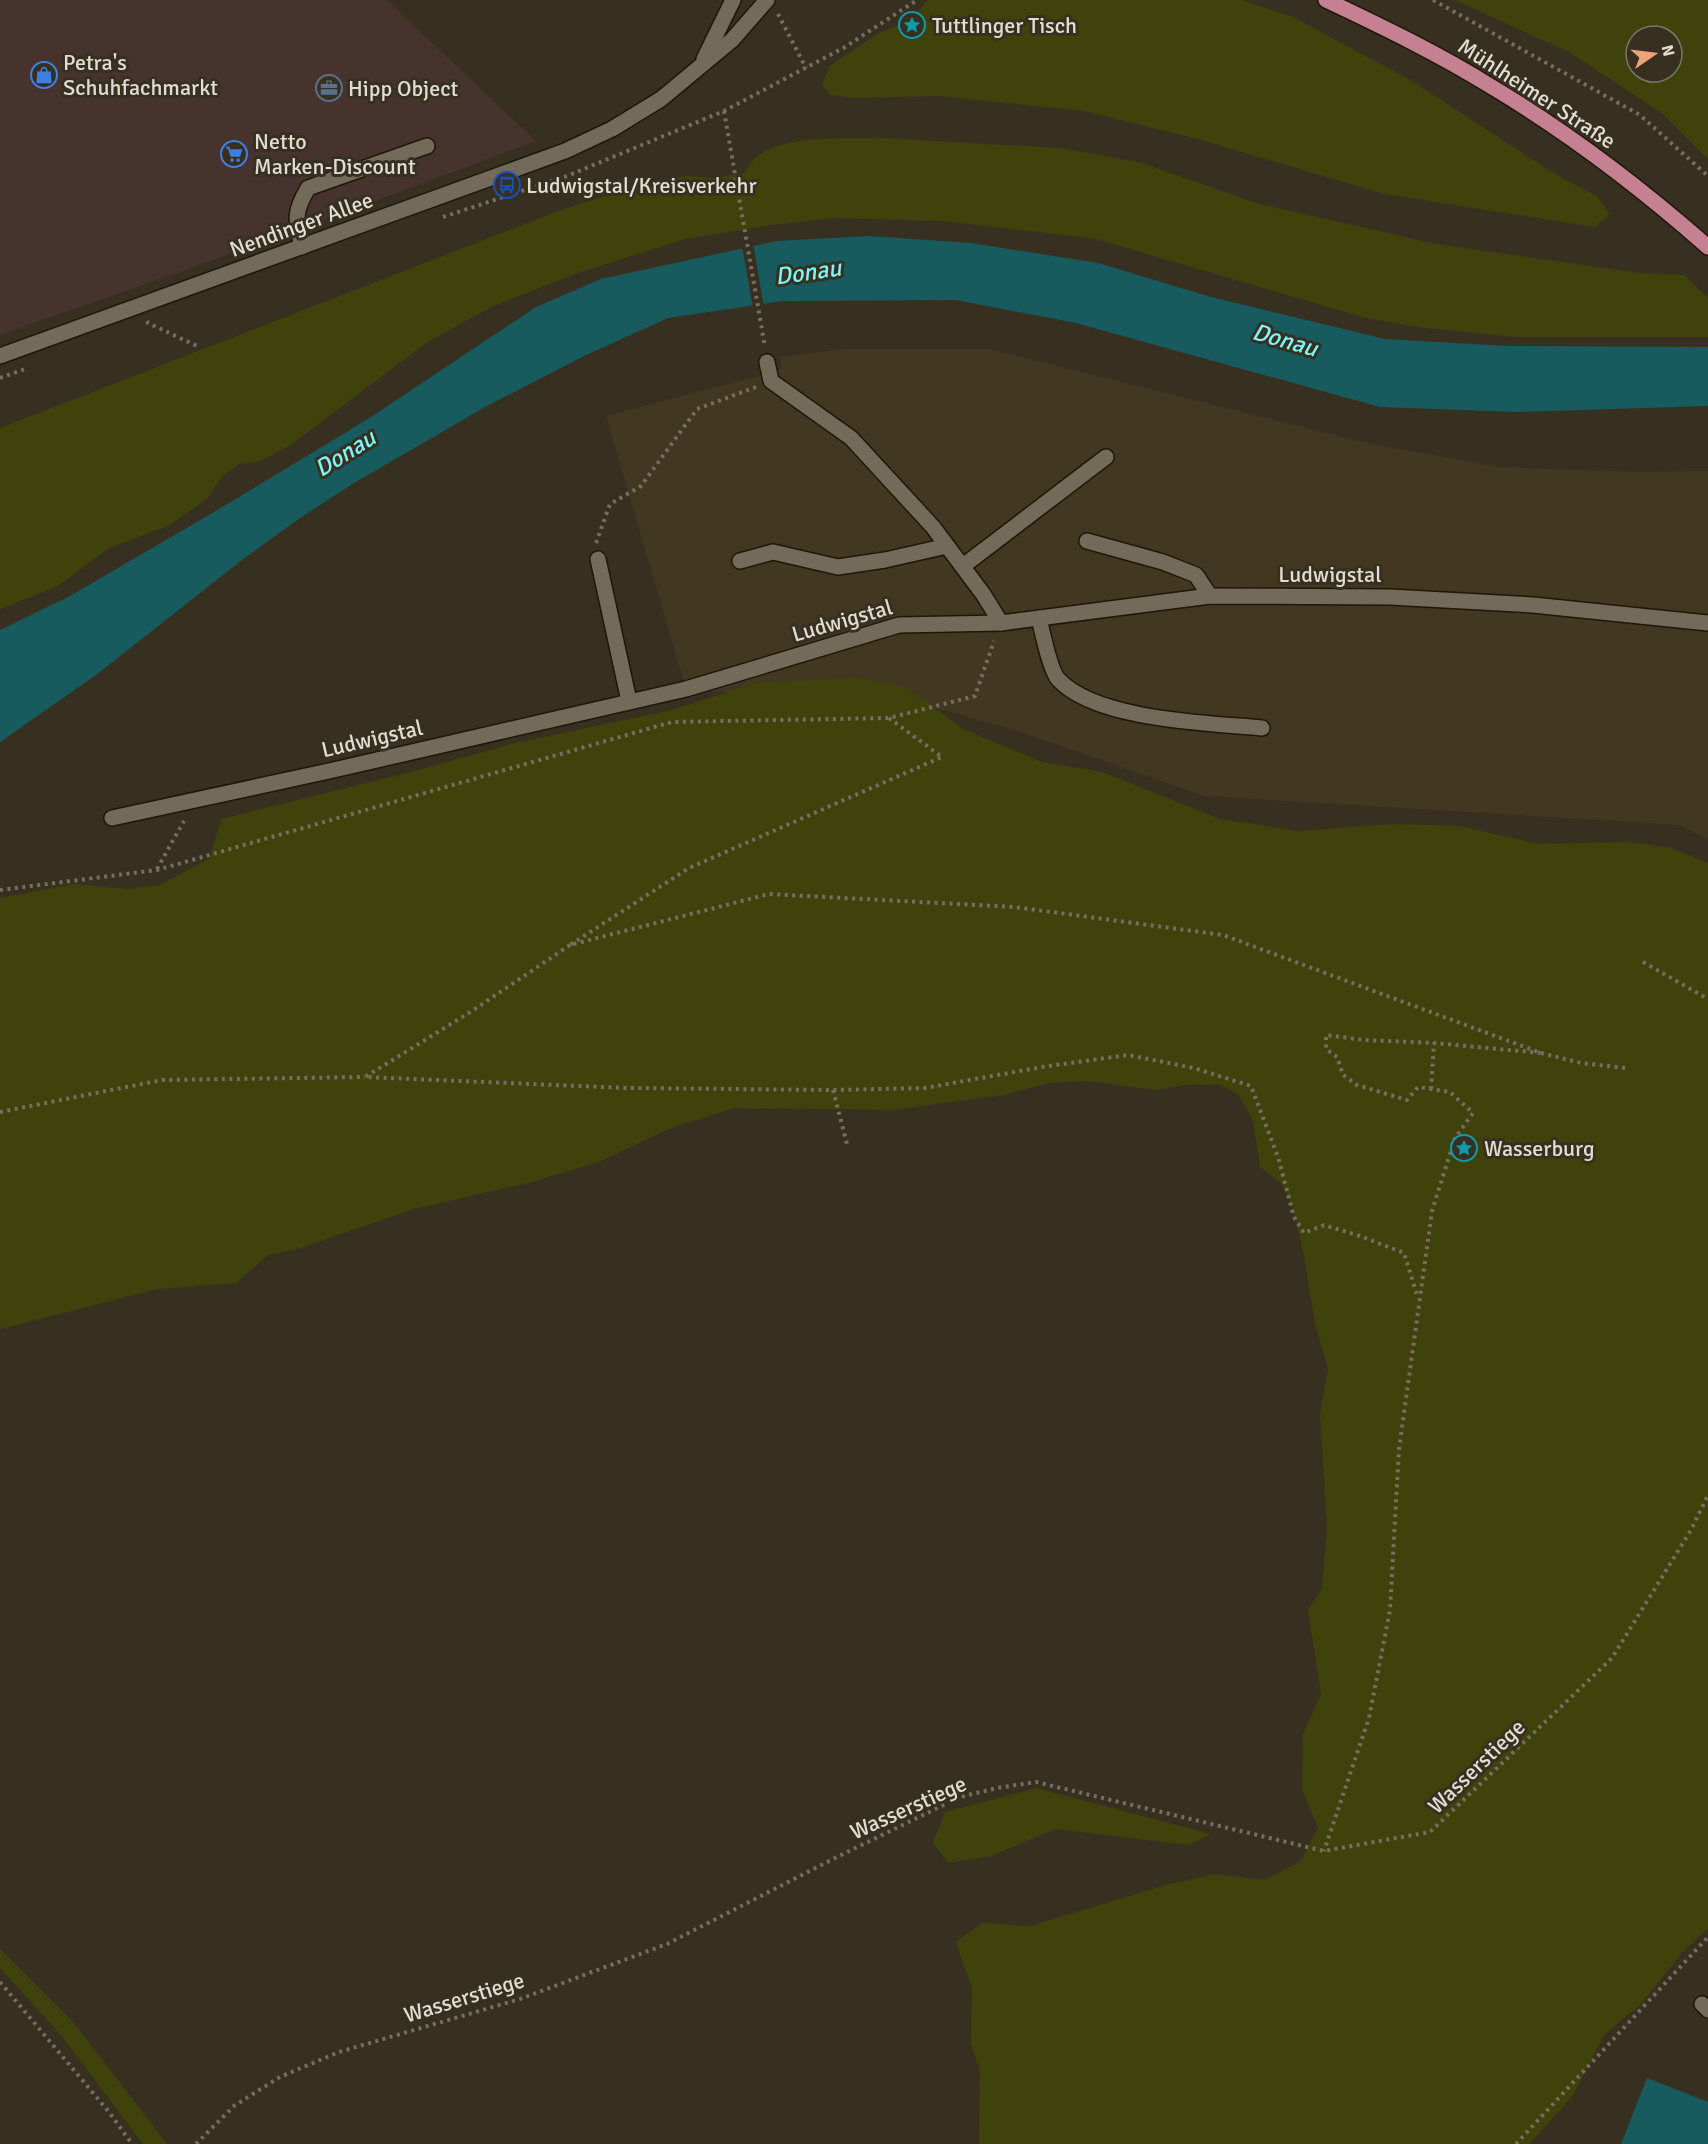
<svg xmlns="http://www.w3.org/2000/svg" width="1708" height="2144" font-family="Signika,sans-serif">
<rect width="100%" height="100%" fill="#373020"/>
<path fill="#46332d" d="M 0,0 L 387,0 L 536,141 L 262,243 L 0,335 Z"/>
<path fill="#423721" d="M 844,349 L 990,349 L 1367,443 L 1500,467 L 1637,472 L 1708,471 L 1708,840 L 1680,825 L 1205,796 L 1020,732 L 940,709 L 686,689 L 606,416 L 781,370 L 780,357 Z"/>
<g fill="#40420c" fill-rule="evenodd">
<path d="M 928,0 L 1241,0 L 1293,17 L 1407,78 L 1557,175 L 1597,196 L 1610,214 L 1595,227 L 1384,194 L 1201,140 L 1084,111 L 938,96 L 853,98 L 831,95 L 822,85 L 830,66 L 877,34 L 913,19 Z"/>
<path d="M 1455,0 L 1708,0 L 1708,159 L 1663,114 L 1569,52 ZM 1636,36 L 1672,36 L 1672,72 L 1636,72 Z"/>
<path d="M 879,138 L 1061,148 L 1142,163 L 1256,203 L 1436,244 L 1639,273 L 1684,275 L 1708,298 L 1708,337 L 1515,337 L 1417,327 L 1362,317 L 1096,239 L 944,221 L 835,218 L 771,225 L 685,239 L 578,273 L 491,307 L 426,343 L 289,446 L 261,461 L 239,464 L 222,476 L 207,499 L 168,526 L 109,548 L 58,586 L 0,609 L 0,428 L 556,212 L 643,183 L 687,176 L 712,178 L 744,173 C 748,168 751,162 755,158 C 782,134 844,139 879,138 Z"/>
<path d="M 857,678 L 905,687 L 963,729 L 1042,762 L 1102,772 L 1220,819 L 1297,831 L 1393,824 L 1459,826 L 1539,844 L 1631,842 L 1671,848 L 1708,863 L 1708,1928 L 1682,1953 L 1641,2004 L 1604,2035 L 1572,2097 L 1529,2144 L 979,2144 L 980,2071 L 971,2044 L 972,1989 L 956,1942 L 982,1923 L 1030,1926 L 1166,1885 L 1215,1874 L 1265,1880 L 1301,1861 L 1318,1828 L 1302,1789 L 1303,1734 L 1321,1694 L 1308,1610 L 1322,1589 L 1327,1528 L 1320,1414 L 1328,1369 L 1315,1323 L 1304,1256 L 1294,1211 L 1282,1184 L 1260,1167 L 1253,1121 L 1239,1095 L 1218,1084 L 1184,1085 L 1155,1090 L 1087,1081 L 1050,1083 L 1004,1095 L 893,1110 L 734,1108 L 671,1128 L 599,1162 L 528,1183 L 410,1210 L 301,1248 L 268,1255 L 236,1283 L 158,1289 L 0,1329 L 0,898 L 74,884 L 127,889 L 160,885 L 210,858 L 221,819 L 407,773 L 519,742 L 672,710 L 756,683 Z"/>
<path d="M 1036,1788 L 1211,1834 L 1189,1845 L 1056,1829 L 991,1856 L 948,1863 L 933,1843 L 945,1812 Z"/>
<path d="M 0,1949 L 74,2023 L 167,2144 L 143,2144 L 61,2035 L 0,1968 Z"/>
</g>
<g fill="#185b5e">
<path d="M 869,236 L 971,243 L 1098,263 L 1211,297 L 1385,339 L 1508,346 L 1708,347 L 1708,406 L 1518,412 L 1380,407 L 1076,323 L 956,300 L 782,301 L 668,318 L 584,356 L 485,407 L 354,483 L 300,518 L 242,560 L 96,675 L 0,742 L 0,630 L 70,596 L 226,505 L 371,417 L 536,307 L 601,279 L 777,241 Z"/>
<path d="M 1647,2078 L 1708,2102 L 1708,2144 L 1621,2144 Z"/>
</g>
<path fill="#373020" d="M 753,243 L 764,307 L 753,308 L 742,246 Z"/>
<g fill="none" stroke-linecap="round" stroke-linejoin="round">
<defs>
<g id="minor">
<path d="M 704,59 L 733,0"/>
<path d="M 302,247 C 296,219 293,214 308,188 L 427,146"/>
<path d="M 0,356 L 565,151 L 612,129 L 661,99 L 732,40 L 767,0"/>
<path d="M 767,362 L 771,381 L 851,438 L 933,527 L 983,594 L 1001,623"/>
<path d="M 1087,541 L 1163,562 L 1196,575 L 1210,596"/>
<path d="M 598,559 L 629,701"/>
<path d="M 740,561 L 773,552 L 838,567 L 885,560 L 947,546"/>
<path d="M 963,566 L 1106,457"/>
<path d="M 1039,618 C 1042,631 1050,670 1058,679 C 1095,720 1208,723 1262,728"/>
<path d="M 112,818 L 329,771 L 686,689 L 899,625 L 1001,623 L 1210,596 L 1390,597 L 1533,605 L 1708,623"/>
<path d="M 1702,2004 L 1708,2010"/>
</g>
<path id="major" d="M 1326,0 C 1383,27 1439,54 1492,87 C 1569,133 1641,188 1708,247"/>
</defs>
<use href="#minor" stroke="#1f1709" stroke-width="18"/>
<use href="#major" stroke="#1f1709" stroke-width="18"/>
<g stroke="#756e61" stroke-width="4" stroke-dasharray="3 4.5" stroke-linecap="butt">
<path d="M 1433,0 L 1640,115 L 1708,176"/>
<path d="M 778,14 L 806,68"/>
<path d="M 724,111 L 765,347"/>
<path d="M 443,217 L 567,176 L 724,111 L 845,47 L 917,0"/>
<path d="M 147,321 L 148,323 L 197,346"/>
<path d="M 0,378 L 25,369"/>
<path d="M 596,543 L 610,504 L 641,486 L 697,409 L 756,387"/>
<path d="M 889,718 L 942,757 L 689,868 L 570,945 L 769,894 L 1014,907 L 1223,935 L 1541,1053 L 1434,1043 L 1364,1040 L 1326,1035 L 1326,1049 L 1337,1057 L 1343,1075 L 1357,1085 L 1407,1100 L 1418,1087 L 1450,1092 L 1473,1113 L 1455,1138 L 1432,1211 L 1399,1449 L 1390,1610 L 1369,1718 L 1324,1851"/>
<path d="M 157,869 L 184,821"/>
<path d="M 0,890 L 157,870 L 672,722 L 889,718 L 975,696 L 994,641"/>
<path d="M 570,945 L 472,1011 L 365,1077 L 627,1088 L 833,1090 L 925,1088 L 1042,1067 L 1128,1055 L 1194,1068 L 1251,1086 L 1278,1157 L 1294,1217 L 1304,1233 L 1324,1225 L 1360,1236 L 1404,1253 L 1418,1298"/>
<path d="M 1643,962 L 1708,999"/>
<path d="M 1541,1053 L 1581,1063 L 1625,1068"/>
<path d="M 1431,1089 L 1434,1043"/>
<path d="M 833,1090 L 848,1148"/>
<path d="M 0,1112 L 162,1080 L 365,1077"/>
<path d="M 0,1982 L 109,2112 L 132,2144"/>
<path d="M 196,2144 L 234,2106 L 280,2077 L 339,2052 L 520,1999 L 667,1944 L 837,1857 L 960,1797 L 997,1788 L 1036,1782 L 1324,1851 L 1430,1832 L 1612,1658 L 1691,1530 L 1708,1495"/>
<path d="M 1516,2144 L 1708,1937"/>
</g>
<use href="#minor" stroke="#736a59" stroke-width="15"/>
<use href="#major" stroke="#c58191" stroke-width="15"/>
</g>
<defs>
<symbol id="sight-ring" viewBox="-11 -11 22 22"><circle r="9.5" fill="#373020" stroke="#0f9aa8" stroke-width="1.5"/><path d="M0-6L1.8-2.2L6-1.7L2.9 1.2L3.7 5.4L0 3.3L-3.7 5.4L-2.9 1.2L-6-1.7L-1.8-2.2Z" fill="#0f9aa8"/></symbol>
<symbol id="shop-ring" viewBox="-11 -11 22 22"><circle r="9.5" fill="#373020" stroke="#3f7fe0" stroke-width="1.5"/><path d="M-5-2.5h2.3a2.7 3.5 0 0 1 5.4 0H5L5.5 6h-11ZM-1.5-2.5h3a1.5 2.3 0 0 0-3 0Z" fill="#3f7fe0"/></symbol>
<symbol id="office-ring" viewBox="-11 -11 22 22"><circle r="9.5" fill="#373020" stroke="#5c6f8a" stroke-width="1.5"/><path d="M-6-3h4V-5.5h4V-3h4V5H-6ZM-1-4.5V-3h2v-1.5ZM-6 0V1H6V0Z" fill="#5c6f8a"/></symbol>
<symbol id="supermarket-ring" viewBox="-11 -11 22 22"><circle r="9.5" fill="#373020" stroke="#3f7fe0" stroke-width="1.5"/><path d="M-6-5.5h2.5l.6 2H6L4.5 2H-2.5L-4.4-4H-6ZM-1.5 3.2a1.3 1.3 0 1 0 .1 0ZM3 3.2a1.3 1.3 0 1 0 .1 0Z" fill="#3f7fe0"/></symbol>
<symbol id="bus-ring" viewBox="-11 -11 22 22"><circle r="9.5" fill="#373020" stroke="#1a4fb4" stroke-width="1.5"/><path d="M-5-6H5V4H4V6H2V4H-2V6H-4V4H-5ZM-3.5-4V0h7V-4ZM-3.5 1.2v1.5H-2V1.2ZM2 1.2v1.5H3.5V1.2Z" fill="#1a4fb4"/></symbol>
</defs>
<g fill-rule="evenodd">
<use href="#sight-ring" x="897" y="10" width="30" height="30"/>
<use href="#shop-ring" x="29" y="60" width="30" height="30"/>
<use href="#office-ring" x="314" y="73" width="30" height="30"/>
<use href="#supermarket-ring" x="219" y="139" width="30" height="30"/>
<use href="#bus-ring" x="492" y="170" width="30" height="30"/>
<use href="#sight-ring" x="1449" y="1133" width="30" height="30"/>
</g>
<g text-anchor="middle" stroke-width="6" stroke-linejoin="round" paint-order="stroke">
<g font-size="22" fill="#e2ddd3" stroke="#373020" text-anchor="start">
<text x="932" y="33">Tuttlinger Tisch</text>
<text x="63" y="70">Petra's<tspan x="63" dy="25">Schuhfachmarkt</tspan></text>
<text x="348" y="96">Hipp Object</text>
<text x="254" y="149">Netto<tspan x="254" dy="25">Marken-Discount</tspan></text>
<text x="526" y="193">Ludwigstal/Kreisverkehr</text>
<text x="1484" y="1156">Wasserburg</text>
</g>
<g font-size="22" fill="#e2ddd3" stroke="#373020">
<text transform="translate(1537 93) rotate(33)" y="8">Mühlheimer Straße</text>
<text transform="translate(301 224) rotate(-20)" y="8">Nendinger Allee</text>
<text x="1330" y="582">Ludwigstal</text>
<text transform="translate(842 620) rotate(-16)" y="8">Ludwigstal</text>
<text transform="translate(372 738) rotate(-13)" y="8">Ludwigstal</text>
<text transform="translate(1476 1766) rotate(-44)" y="8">Wasserstiege</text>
<text transform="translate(908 1807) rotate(-24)" y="8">Wasserstiege</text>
<text transform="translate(464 1997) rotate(-17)" y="8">Wasserstiege</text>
</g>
<g font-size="24" font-style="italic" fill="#7bf6fb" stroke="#373020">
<text transform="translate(808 272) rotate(-8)" y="8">Donau</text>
<text transform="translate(1285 340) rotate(16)" y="8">Donau</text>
<text transform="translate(345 453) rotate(-32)" y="8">Donau</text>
</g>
</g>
<g transform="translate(1654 54) rotate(76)"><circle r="28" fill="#373020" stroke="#7b7568" stroke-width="1.5"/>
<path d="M0-4.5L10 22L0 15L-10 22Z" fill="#f0a279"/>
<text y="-9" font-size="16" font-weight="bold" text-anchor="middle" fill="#e2ddd3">N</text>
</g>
</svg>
